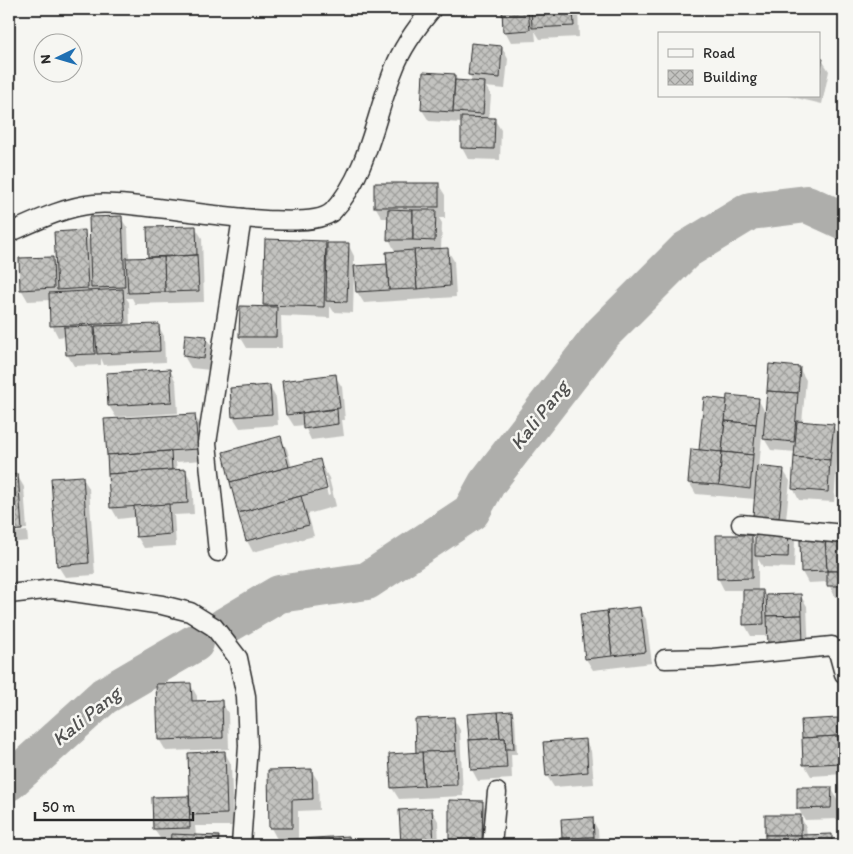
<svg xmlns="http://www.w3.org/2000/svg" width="853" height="854" font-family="Itim,sans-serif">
<defs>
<pattern id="building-cross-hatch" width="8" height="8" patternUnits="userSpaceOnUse" patternTransform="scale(1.25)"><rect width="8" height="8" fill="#c3c3c0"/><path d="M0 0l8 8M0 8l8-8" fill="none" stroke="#9f9f9c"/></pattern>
</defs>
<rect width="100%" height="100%" fill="#f6f6f2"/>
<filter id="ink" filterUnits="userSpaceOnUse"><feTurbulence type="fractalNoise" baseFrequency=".02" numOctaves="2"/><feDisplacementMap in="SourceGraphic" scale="10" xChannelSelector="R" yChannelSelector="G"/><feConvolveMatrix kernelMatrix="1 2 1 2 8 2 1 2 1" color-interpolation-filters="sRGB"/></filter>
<g filter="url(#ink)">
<g fill="#0003" fill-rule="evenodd">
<path d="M 503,9 L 578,9 L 579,37 L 540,39 L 535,31 L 536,41 L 511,42 L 505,31 Z"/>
<path d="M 502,47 L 508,59 L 505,89 L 486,87 L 491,95 L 489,119 L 494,119 L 501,130 L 500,160 L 468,159 L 462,148 L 462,123 L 429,121 L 422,110 L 455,75 L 458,82 L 474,83 L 469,74 Z"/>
<path d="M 819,59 L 822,60 L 829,71 L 822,104 L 788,96 L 819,96 Z"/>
<path d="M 438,184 L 445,195 L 445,218 L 439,218 L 442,223 L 441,250 L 447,249 L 454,261 L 456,297 L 364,303 L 357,292 L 356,273 L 354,273 L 353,313 L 334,312 L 330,306 L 330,318 L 281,316 L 282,348 L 247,348 L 240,336 L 266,308 L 264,305 L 325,242 L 328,248 L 348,244 L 354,256 L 354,267 L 388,265 L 396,253 L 389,239 L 389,218 L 382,218 L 375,206 Z"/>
<path d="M 121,218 L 128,229 L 129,259 L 149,258 L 148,229 L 195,227 L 202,238 L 204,302 L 135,304 L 132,298 L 126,298 L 129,302 L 130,326 L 158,325 L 164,336 L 165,362 L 104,365 L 101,358 L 101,365 L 74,366 L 67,354 L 66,336 L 58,337 L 52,325 L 50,300 L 28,301 L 21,289 L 52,258 L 57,267 L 84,232 L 91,244 Z"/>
<path d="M 186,335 L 206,337 L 213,349 L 210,370 L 191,368 L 184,356 Z"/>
<path d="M 799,368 L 806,380 L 802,423 L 833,425 L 839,437 L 834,502 L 799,500 L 793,488 L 796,452 L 771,450 L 762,435 L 759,468 L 783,470 L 790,481 L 785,529 L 788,529 L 795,541 L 794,568 L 763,567 L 758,559 L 758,591 L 763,591 L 766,596 L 800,595 L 807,606 L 809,656 L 769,636 L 751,636 L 745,625 L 744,590 L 724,590 L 718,578 L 751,536 L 756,545 L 762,529 L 754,515 L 755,499 L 696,494 L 689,482 L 701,451 L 728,401 L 758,399 L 766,414 Z"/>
<path d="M 170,370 L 176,382 L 178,413 L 116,417 L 109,406 Z"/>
<path d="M 335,376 L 342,387 L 345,420 L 342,420 L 344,436 L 311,440 L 304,425 L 294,426 L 287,415 Z"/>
<path d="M 269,386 L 276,398 L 278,425 L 240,428 L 233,417 L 231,389 Z"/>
<path d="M 194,415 L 201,426 L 203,460 L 176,462 L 177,471 L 185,470 L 192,482 L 194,514 L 174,515 L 176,546 L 144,548 L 137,536 L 136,517 L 118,519 L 111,507 L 106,421 Z"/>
<path d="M 280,438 L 287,449 L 292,468 L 319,461 L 329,478 L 336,506 L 308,514 L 314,536 L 253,552 L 247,541 ZM 323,477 L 326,477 L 330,495 L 328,496 Z"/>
<path d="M 17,475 L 24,487 L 27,529 L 9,530 L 9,476 Z"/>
<path d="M 82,477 L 89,488 L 95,575 L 65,577 L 58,566 Z"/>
<path d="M 27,531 L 28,541 L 9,543 L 9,533 Z"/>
<path d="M 844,540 L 844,597 L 835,597 L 828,582 L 808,583 L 802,572 Z"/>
<path d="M 640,608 L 646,619 L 652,663 L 593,670 L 586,659 Z"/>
<path d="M 190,684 L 197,696 L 197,702 L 221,701 L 228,713 L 229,749 L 166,751 L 159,739 Z"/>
<path d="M 512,712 L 515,718 L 517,754 L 511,754 L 512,779 L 478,781 L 472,770 L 468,715 Z"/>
<path d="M 453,718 L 460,730 L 463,796 L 399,799 L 392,788 L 391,755 L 418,754 Z"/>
<path d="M 837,719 L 843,730 L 844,774 L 811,776 L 804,764 Z"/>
<path d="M 585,740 L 591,751 L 594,784 L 554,787 L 547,776 Z"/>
<path d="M 225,753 L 231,764 L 233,826 L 195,826 L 196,836 L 218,837 L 223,845 L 172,845 L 172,840 L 161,840 L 154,829 L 153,799 L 190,797 Z"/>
<path d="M 311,770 L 318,781 L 319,810 L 298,811 L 298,840 L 348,837 L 353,845 L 264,845 L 264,843 L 290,841 L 289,839 L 277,839 L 271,828 Z"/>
<path d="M 831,788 L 838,800 L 837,819 L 805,820 L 798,808 Z"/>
<path d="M 450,802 L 482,802 L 489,813 L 488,845 L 450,845 Z"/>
<path d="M 432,810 L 438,821 L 439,845 L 402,845 L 401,811 Z"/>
<path d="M 767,816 L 800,816 L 806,827 L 807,836 L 831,836 L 836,845 L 767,845 Z"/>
<path d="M 592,819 L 598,830 L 599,845 L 538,845 L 537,841 L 563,839 L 562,820 Z"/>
</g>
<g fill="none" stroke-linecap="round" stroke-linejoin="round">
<g stroke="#aeaeab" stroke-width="38">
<path d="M 225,626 L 279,594 L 367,581 L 471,512 L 487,483 L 602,334 L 686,250 L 750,211 L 807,204 L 844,221"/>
<path d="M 9,782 L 104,696 L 195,643"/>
</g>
</g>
<g fill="url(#building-cross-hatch)" stroke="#2b2b2b">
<path d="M 502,9 L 528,9 L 530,30 L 503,32 Z"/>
<path d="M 531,9 L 573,9 L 574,26 L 532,28 Z"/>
<path d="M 471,43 L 502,46 L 500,78 L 468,75 Z"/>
<path d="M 819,58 L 823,59 L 819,76 Z"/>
<path d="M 423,72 L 455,74 L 453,112 L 421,110 Z"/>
<path d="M 455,80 L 485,82 L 483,114 L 453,112 Z"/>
<path d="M 461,117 L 495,118 L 494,149 L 461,148 Z"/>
<rect x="374" y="183" width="65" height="24"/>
<path d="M 388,209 L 413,210 L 413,240 L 387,240 Z"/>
<path d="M 413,210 L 436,210 L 435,241 L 413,240 Z"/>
<path d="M 122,216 L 125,287 L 91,288 L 89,217 Z"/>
<path d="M 196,226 L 197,255 L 148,257 L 147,227 Z"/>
<path d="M 85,230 L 88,288 L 57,290 L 54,232 Z"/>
<path d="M 265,239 L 326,241 L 324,307 L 263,305 Z"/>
<path d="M 327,243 L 349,243 L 347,302 L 326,301 Z"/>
<path d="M 448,248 L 450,286 L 417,289 L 414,250 Z"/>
<path d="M 414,250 L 417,289 L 389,290 L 386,252 Z"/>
<path d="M 197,255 L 199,291 L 165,292 L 164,257 Z"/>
<path d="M 53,257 L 54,288 L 20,290 L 19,258 Z"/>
<path d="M 164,257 L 165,292 L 128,293 L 126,258 Z"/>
<path d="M 387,264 L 389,290 L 356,292 L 354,266 Z"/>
<path d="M 123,289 L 125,323 L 50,326 L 49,293 Z"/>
<path d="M 240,306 L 277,307 L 276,337 L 239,337 Z"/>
<path d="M 159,324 L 160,351 L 97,354 L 95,326 Z"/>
<path d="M 94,326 L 95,354 L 66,355 L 64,327 Z"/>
<path d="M 185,334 L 207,336 L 204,359 L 183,356 Z"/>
<path d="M 769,364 L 800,367 L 798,393 L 767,391 Z"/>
<path d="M 170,369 L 172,402 L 108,406 L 106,373 Z"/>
<path d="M 336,374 L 340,408 L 286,415 L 282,381 Z"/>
<path d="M 270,385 L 272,414 L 232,417 L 230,388 Z"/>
<path d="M 767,391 L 798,393 L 794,442 L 763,439 Z"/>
<path d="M 727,395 L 759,398 L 756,424 L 725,421 Z"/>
<path d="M 704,397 L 727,400 L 722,452 L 699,450 Z"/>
<path d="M 337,409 L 338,424 L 303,429 L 302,413 Z"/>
<path d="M 195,414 L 198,449 L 107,455 L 104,419 Z"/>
<path d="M 725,421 L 756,424 L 753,455 L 722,452 Z"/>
<path d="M 797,421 L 834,424 L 830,460 L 794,457 Z"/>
<path d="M 281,436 L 289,467 L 230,482 L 223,452 Z"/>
<path d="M 691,449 L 722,452 L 719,485 L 688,483 Z"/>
<path d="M 171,451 L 172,470 L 108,474 L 107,455 Z"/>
<path d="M 722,452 L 753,455 L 750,489 L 719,485 Z"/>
<path d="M 794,457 L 830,460 L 828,492 L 792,489 Z"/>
<path d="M 320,459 L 327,489 L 238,513 L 230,482 Z"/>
<path d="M 757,466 L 784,469 L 779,518 L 753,516 Z"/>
<path d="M 186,469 L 188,503 L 110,508 L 108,474 Z"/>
<path d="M 18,474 L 22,530 L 9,531 L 9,475 Z"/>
<path d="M 83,476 L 89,563 L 57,566 L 51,478 Z"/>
<path d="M 301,496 L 309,525 L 246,541 L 238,513 Z"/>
<path d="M 169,504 L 171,534 L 136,537 L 134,506 Z"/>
<path d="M 755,528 L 789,528 L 788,557 L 755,556 Z"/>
<path d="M 716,535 L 752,535 L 752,578 L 717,579 Z"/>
<path d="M 844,538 L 844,571 L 827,571 L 825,539 Z"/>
<path d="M 825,539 L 827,571 L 801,572 L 800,540 Z"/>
<rect x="827" y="571" width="17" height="15"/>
<path d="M 743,590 L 763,590 L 764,624 L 743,625 Z"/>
<path d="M 801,594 L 802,615 L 767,616 L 766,595 Z"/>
<path d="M 640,607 L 646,652 L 612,656 L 607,611 Z"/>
<path d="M 607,611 L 612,656 L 585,659 L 580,614 Z"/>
<path d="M 802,615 L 803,644 L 768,646 L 767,616 Z"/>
<path d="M 191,683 L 192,701 L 222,700 L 223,738 L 158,740 L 156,684 Z"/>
<path d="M 512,711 L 514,749 L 505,749 L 505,738 L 500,738 L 498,712 Z"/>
<path d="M 498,712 L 500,738 L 469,740 L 467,714 Z"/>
<path d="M 454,717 L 456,751 L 416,753 L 415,719 Z"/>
<path d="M 838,718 L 838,736 L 802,738 L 801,720 Z"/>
<path d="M 838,736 L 840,763 L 803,765 L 802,738 Z"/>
<path d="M 505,738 L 507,768 L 471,770 L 469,740 Z"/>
<path d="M 586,739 L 588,772 L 546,776 L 543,742 Z"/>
<path d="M 225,751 L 227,814 L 190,815 L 188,753 Z"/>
<path d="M 456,751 L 457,785 L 424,786 L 422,752 Z"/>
<path d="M 422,752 L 424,786 L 391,788 L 389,754 Z"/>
<path d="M 312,769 L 313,799 L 292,800 L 292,828 L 269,828 L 268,770 Z"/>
<path d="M 797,787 L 832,787 L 831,808 L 797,809 Z"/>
<path d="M 189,796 L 190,828 L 153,829 L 152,797 Z"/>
<path d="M 449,800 L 483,801 L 482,841 L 449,841 Z"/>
<path d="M 432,808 L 434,845 L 401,845 L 399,810 Z"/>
<rect x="765" y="815" width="36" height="20"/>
<path d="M 593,817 L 594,837 L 562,838 L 561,819 Z"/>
<path d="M 171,834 L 219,836 L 218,845 L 170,845 Z"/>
<path d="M 832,834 L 832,845 L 801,845 L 801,835 Z"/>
<rect x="765" y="835" width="36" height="10"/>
<path d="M 349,836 L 350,845 L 263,845 L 263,841 Z"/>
<path d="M 594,837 L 594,845 L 536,845 L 536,839 Z"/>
<rect x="449" y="841" width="33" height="4"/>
</g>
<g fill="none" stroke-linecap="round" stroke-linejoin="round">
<defs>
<g id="minor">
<path d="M 9,233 C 36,221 64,207 94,204 C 139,199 307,238 333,211 C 368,174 375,115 394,69 C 402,47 417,27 432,9"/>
<path d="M 741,524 L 844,534"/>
<path d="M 218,552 L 207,443 L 242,218"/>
<path d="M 9,594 L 53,589 L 162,605 L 190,612 L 214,627 L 238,658 L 246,696 L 248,746 L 241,845"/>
<path d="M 665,659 L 713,658 L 832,646 L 838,652 L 844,674"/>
<path d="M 492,845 L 497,792"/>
</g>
</defs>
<use href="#minor" stroke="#2b2b2b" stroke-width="21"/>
<use href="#minor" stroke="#f6f6f2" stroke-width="18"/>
</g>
</g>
<g text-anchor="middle" stroke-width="5" stroke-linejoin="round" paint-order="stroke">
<g font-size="20" font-style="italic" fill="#525251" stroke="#f6f6f2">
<text transform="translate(539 415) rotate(-52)" y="7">Kali Pang</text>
<text transform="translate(86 716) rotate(-39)" y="7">Kali Pang</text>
</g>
</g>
<rect width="853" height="854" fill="none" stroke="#f6f6f2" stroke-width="30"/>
<rect x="15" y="15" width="823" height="824" fill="none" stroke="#2b2b2b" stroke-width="2" filter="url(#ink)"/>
<rect x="658" y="32" width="162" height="65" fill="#f6f6f2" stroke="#a5a5a2"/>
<rect x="668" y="49" width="25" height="8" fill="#f6f6f2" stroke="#a5a5a2"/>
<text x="703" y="58" font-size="15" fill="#2b2b2b">Road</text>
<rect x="668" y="70" width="25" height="15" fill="url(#building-cross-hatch)" stroke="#a5a5a2"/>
<text x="703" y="82" font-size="15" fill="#2b2b2b">Building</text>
<g transform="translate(58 58) rotate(265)"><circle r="24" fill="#f6f6f2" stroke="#a5a5a2"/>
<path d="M0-4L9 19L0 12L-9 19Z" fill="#1f6fb2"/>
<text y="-8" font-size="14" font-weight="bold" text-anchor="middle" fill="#2b2b2b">N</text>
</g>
<path d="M35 812v8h158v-8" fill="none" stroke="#2b2b2b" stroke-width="2.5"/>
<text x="42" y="812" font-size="15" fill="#2b2b2b" stroke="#f6f6f2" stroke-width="4" paint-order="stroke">50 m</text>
</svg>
